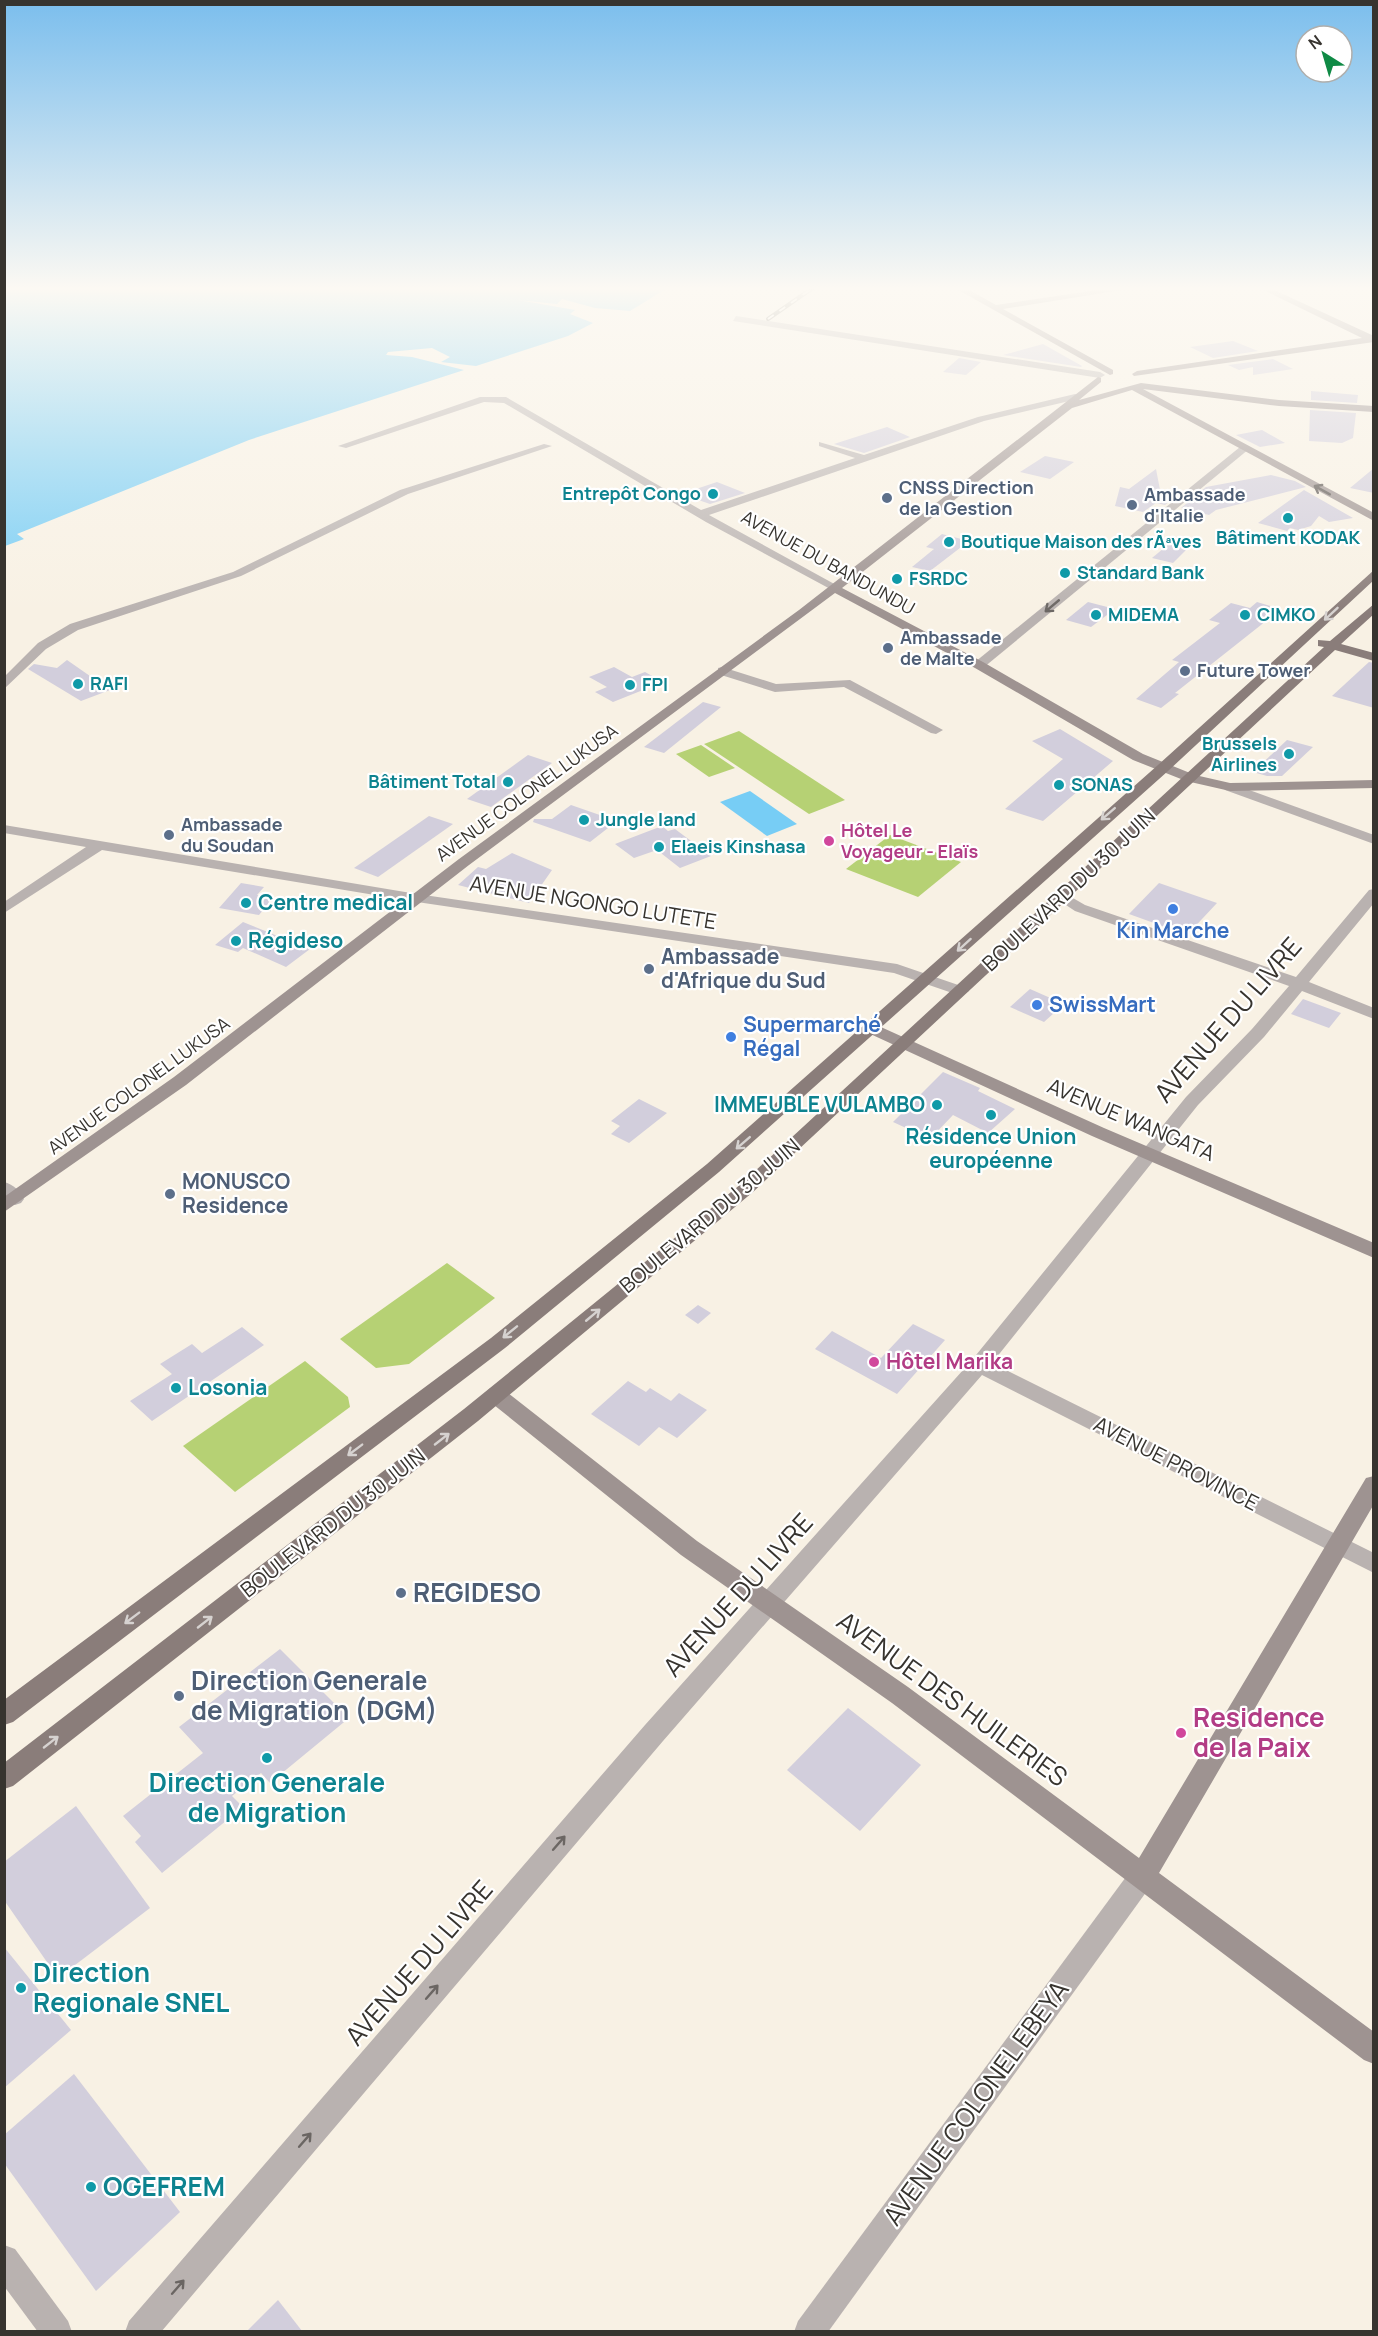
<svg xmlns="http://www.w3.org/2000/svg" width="1378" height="2336" font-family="Manrope,sans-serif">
<rect width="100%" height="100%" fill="#f8f1e4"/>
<g fill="#b6d174">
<path d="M 739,731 L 845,800 L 809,814 L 704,744 Z"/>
<path d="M 701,745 L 735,768 L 709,777 L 676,754 Z"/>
<path d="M 890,835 L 961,862 L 918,897 L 846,869 Z"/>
<path d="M 447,1263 L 495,1298 L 409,1364 L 376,1368 L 340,1339 Z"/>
<path d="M 305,1361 L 348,1397 L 350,1407 L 235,1492 L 183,1446 Z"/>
</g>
<g fill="#77cdf5">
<path d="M 5,287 L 669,287 L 630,311 L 595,308 L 562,299 L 557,304 L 518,300 L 575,310 L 570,314 L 593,323 L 568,336 L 476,366 L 441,362 L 450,357 L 432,348 L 388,352 L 386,355 L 412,357 L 464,370 L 249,440 L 17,534 L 24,539 L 5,546 Z"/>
<path d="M 750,791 L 797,824 L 767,836 L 720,802 Z"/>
</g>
<g fill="#d2cedc">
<path d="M 1233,341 L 1258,351 L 1213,358 L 1190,347 Z"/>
<path d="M 1043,344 L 1082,366 L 1081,367 L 1003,355 Z"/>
<path d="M 959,358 L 981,362 L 966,375 L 943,372 Z"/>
<path d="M 1273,359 L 1293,369 L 1253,375 L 1253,367 L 1239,370 L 1228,365 Z"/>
<path d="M 1311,391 L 1358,395 L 1357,403 L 1311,400 Z"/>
<path d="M 1310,410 L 1356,413 L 1353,438 L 1342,443 L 1309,441 Z"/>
<path d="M 887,427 L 910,437 L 864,453 L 834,444 Z"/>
<path d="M 1262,430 L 1285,443 L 1260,447 L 1236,435 Z"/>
<path d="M 1045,456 L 1074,462 L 1050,479 L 1020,472 Z"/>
<path d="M 1374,468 L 1374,493 L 1350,488 Z"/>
<path d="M 1156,469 L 1161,495 L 1181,492 L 1165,505 L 1156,503 L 1143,512 L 1115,506 L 1120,487 L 1129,489 Z"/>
<path d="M 1271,475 L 1295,481 L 1306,487 L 1216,510 L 1209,515 L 1181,508 L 1206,487 Z"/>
<path d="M 717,482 L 745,493 L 710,504 L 681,494 Z"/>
<path d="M 1304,490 L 1353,518 L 1329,522 L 1319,516 L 1311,526 L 1298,530 L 1290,528 L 1287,531 L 1258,523 Z"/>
<path d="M 942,534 L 969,541 L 930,571 L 912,567 L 934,549 L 926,547 Z"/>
<path d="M 1176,538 L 1194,542 L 1173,563 L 1152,558 Z"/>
<path d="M 1088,602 L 1115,609 L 1091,627 L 1066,620 Z"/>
<path d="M 1257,602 L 1281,609 L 1175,693 L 1179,694 L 1161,708 L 1136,699 L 1179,662 L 1172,660 L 1220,623 L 1209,620 L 1231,603 L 1250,608 Z"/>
<path d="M 67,660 L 110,690 L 81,701 L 28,669 L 34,664 L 57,668 Z"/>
<path d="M 1369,662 L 1374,663 L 1374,708 L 1332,696 Z"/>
<path d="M 614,667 L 632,677 L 645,672 L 663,682 L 613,702 L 595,692 L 607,687 L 589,677 Z"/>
<path d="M 703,702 L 721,707 L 664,753 L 644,747 Z"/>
<path d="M 1060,729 L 1113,761 L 1043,821 L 1005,809 L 1063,759 L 1032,741 Z"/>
<path d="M 1287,740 L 1313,747 L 1282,776 L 1267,776 L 1253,772 Z"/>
<path d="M 528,755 L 552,763 L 491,807 L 467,799 Z"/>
<path d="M 571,805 L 617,821 L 590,842 L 533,822 L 534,819 L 552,819 Z"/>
<path d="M 429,816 L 453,824 L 378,877 L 354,868 Z"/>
<path d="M 662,826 L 668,831 L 675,829 L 711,856 L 680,868 L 657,850 L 634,858 L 615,844 Z"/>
<path d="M 512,853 L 552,870 L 529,903 L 458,885 L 478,867 L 486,869 Z"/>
<path d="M 241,883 L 264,887 L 257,895 L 273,898 L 259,915 L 219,908 Z"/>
<path d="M 1159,883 L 1217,903 L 1187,935 L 1129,914 Z"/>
<path d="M 243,922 L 280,937 L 310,949 L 286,967 L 243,948 L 238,952 L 215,945 Z"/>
<path d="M 1030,989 L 1064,1004 L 1044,1022 L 1010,1007 Z"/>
<path d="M 1303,999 L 1341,1013 L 1329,1028 L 1291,1014 Z"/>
<path d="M 943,1072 L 980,1088 L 978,1091 L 1015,1109 L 988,1133 L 953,1115 L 930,1139 L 893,1122 Z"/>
<path d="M 639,1099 L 667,1113 L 629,1143 L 611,1134 L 620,1126 L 611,1121 Z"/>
<path d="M 698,1305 L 711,1313 L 698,1324 L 685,1315 Z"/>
<path d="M 913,1324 L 945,1340 L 897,1394 L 815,1349 L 832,1331 L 881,1358 Z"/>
<path d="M 242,1327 L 264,1345 L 152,1421 L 130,1401 L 172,1374 L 160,1364 L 192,1344 L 202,1353 Z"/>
<path d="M 628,1381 L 646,1392 L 650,1388 L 671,1401 L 679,1393 L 707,1410 L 677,1438 L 659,1427 L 639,1446 L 591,1414 Z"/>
<path d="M 280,1649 L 349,1718 L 270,1783 L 261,1773 L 232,1796 L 243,1807 L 162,1873 L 135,1842 L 141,1836 L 123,1816 L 203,1753 L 179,1727 Z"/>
<path d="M 848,1708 L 921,1765 L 860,1831 L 787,1770 Z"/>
<path d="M 76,1806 L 150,1908 L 58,1978 L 4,1900 L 4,1862 Z"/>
<path d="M 4,1947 L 71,2030 L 4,2088 Z"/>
<path d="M 74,2074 L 180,2212 L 96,2291 L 4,2163 L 4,2135 Z"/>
<path d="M 278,2300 L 302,2331 L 247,2331 Z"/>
</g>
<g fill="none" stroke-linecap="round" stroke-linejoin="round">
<g fill="#b9b2b0" fill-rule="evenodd">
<path d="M 736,316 L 1100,372 L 1105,375 L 1100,378 L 733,321 Z"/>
<path d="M 1075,394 L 1078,395 L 1078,399 L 984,421 L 709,515 L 838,586 L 840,588 L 834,591 L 706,522 L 504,403 L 484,402 L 346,448 L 338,446 L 480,397 L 506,397 L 701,510 L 855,458 L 819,446 L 819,442 L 864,455 L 978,417 Z"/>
<path d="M 544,444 L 552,446 L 408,494 L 241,576 L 78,630 L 46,649 L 4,689 L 4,677 L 38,643 L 70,624 L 233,572 L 400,490 Z"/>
<path d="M 1240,447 L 1249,449 L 983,668 L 975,668 L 975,662 Z"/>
<path d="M 722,667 L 776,684 L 850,680 L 943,730 L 936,734 L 931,733 L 844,687 L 775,692 L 718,674 L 718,668 Z"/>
<path d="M 1230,783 L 1374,835 L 1374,844 L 1225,790 L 1223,787 Z"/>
<path d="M 4,825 L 417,894 L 897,964 L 967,988 L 969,991 L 961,996 L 894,973 L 417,902 L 102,850 L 4,913 L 4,902 L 86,847 L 4,833 Z"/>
<path d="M 1374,889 L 1374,903 L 1309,982 L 1374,1008 L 1374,1019 L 1302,991 L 1264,1037 L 1198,1105 L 992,1363 L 1374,1553 L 1374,1573 L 982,1375 L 663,1741 L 161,2332 L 125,2332 L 129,2321 L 645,1725 L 972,1360 L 1186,1097 L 1252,1029 L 1289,986 L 1075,911 L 1054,897 L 1056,894 L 1066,894 L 1085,905 L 1296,977 L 1369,890 Z"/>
<path d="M 4,1182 C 13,1184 20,1191 24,1199 L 21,1203 L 15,1205 L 4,1199 Z"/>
<path d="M 1143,1862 L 1152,1866 L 1156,1875 L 1152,1884 L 828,2332 L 794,2332 L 798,2321 L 1134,1866 Z"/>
<path d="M 4,2245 L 15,2249 L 68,2321 L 72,2332 L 38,2332 L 4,2286 Z"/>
</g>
<g fill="#9e9391" fill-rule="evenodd">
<path d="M 953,287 L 964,287 L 996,305 L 1117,287 L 1140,287 L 1003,309 L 1113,370 L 1113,374 L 1110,375 Z"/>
<path d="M 1257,287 L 1268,287 L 1374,336 L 1374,342 L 1134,376 L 1132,374 L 1137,371 L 1362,338 Z"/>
<path d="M 1098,377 L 1101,378 L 1101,382 L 1079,400 L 1141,383 L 1279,400 L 1374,406 L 1374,412 L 1279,406 L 1143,389 L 1374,513 L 1374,521 L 1132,390 L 1072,408 L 842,588 L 983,662 L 1143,754 L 1195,775 L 1230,783 L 1374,780 L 1374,788 L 1230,791 L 1186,781 L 1133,760 L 975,668 L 835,593 L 469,865 L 186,1085 L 4,1212 L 4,1197 L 174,1077 L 459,859 L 799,610 Z"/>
<path d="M 872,1023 L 1104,1128 L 1374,1243 L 1374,1258 L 1092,1136 L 866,1032 L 864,1028 Z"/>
<path d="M 496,1387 L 503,1389 L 697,1541 L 908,1687 L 1139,1858 L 1366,1478 L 1374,1476 L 1374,1504 L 1159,1873 L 1374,2032 L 1374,2064 L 1364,2060 L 892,1703 L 681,1555 L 489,1401 L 486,1395 L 489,1389 Z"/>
</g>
<g fill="#8a7d7a" fill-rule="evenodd">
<path d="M 1374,570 L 1374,580 L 1168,771 L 719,1172 L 505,1348 L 13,1722 L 4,1725 L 4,1700 L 491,1338 L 707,1164 L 1158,765 Z"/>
<path d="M 1374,604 L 1374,614 L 1341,644 L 1374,653 L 1374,661 L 1335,650 L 753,1192 L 478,1421 L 13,1786 L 4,1789 L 4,1763 L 464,1409 L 741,1184 L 1324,647 L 1318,646 L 1318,640 L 1330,641 Z"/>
</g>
<defs>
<path id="rail" d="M 768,319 L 814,287"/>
</defs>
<use href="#rail" stroke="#625e57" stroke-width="4"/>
<use href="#rail" stroke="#fff" stroke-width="2" stroke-dasharray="7" stroke-linecap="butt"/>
</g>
<defs><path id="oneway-shaft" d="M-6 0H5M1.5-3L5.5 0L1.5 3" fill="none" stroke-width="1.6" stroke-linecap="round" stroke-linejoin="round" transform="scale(1.5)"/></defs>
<use stroke="#56504c" href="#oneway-shaft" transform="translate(1322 490) rotate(-151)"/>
<g stroke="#6b6663">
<use href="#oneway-shaft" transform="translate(1052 606) rotate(140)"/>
<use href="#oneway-shaft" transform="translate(559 1843) rotate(-49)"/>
<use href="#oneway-shaft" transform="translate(432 1992) rotate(-49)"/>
<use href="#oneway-shaft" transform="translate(305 2140) rotate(-49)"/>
<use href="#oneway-shaft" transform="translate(178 2287) rotate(-49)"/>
</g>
<g stroke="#d6d2d0">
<use href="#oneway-shaft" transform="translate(1331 614) rotate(137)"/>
<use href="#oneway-shaft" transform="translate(1108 814) rotate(139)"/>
<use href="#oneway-shaft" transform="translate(964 945) rotate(138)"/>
<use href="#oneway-shaft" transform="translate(743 1143) rotate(139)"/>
<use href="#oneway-shaft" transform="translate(593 1315) rotate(-40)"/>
<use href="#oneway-shaft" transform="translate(510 1332) rotate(141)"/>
<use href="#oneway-shaft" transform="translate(442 1439) rotate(-38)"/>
<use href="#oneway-shaft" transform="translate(355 1450) rotate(143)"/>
<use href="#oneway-shaft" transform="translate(132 1618) rotate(143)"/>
<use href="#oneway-shaft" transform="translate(205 1622) rotate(-38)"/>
<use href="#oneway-shaft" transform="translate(51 1742) rotate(-38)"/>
</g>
<linearGradient id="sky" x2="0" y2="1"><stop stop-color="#7bbeed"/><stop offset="0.47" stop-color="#fcf9f3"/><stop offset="1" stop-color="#fcf9f3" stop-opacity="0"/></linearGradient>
<rect width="1378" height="614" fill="url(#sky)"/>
<g fill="#0f9aa8" stroke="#fff" stroke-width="2">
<circle cx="713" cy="494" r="6"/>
<circle cx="1288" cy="518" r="6"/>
<circle cx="949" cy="542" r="6"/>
<circle cx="1065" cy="573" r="6"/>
<circle cx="897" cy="579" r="6"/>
<circle cx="1096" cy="615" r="6"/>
<circle cx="1245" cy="615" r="6"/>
<circle cx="78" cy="684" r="6"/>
<circle cx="630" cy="685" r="6"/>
<circle cx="1289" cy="754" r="6"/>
<circle cx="508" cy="782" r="6"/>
<circle cx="1059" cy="785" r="6"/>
<circle cx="584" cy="820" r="6"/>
<circle cx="659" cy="847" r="6"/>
<circle cx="246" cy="903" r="6"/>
<circle cx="236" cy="941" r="6"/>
<circle cx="937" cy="1105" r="6"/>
<circle cx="991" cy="1115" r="6"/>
<circle cx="176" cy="1388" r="6"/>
<circle cx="267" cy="1758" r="6"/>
<circle cx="21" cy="1988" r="6"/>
<circle cx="91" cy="2187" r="6"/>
</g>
<g fill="#5c6f8a" stroke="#fff" stroke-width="2">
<circle cx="887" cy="498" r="6"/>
<circle cx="1132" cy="505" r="6"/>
<circle cx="888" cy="648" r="6"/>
<circle cx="1185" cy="671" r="6"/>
<circle cx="169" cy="835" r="6"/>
<circle cx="649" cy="969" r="6"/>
<circle cx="170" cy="1194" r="6"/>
<circle cx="401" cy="1593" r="6"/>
<circle cx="179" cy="1696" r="6"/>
</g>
<g fill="#d1479c" stroke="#fff" stroke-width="2">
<circle cx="829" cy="841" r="6"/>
<circle cx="874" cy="1362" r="6"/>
<circle cx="1181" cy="1733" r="6"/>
</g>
<g fill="#3f7fe0" stroke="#fff" stroke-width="2">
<circle cx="1173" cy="909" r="6"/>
<circle cx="1037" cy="1005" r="6"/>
<circle cx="731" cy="1037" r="6"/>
</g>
<g text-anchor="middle" stroke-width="4.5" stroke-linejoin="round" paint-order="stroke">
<g font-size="18" font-weight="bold" fill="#4e5e75" stroke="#fff" text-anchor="start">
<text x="899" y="494">CNSS Direction<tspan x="899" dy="21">de la Gestion</tspan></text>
<text x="1144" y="501">Ambassade<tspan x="1144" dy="21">d'Italie</tspan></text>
<text x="900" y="644">Ambassade<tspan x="900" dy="21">de Malte</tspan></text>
<text x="1197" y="677">Future Tower</text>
<text x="181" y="831">Ambassade<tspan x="181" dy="21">du Soudan</tspan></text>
</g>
<g font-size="18" font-weight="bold" fill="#0d838f" stroke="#fff" text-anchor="start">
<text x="701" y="500" text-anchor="end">Entrepôt Congo</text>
<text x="1288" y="544" text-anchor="middle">Bâtiment KODAK</text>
<text x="961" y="548">Boutique Maison des rÃªves</text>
<text x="1077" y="579">Standard Bank</text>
<text x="909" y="585">FSRDC</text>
<text x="1108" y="621">MIDEMA</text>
<text x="1257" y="621">CIMKO</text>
<text x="90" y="690">RAFI</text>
<text x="642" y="691">FPI</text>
<text x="1277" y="750" text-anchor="end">Brussels<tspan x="1277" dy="21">Airlines</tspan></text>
<text x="496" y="788" text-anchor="end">Bâtiment Total</text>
<text x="1071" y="791">SONAS</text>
<text x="596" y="826">Jungle land</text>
<text x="671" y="853">Elaeis Kinshasa</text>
</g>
<g font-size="18" fill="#37342f" stroke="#fff">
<text transform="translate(828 563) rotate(29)" y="6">AVENUE DU BANDUNDU</text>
<text transform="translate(527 793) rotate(-36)" y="6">AVENUE COLONEL LUKUSA</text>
<text transform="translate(139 1086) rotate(-36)" y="6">AVENUE COLONEL LUKUSA</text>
</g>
<g font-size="18" font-weight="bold" fill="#b23c85" stroke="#fff" text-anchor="start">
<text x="841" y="837">Hôtel Le<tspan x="841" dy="21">Voyageur - Elaïs</tspan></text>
</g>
<g font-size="21" fill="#37342f" stroke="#fff">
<text transform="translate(1069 890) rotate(-43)" y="7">BOULEVARD DU 30 JUIN</text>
<text transform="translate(593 903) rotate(9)" y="7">AVENUE NGONGO LUTETE</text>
<text transform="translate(1131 1120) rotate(23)" y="7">AVENUE WANGATA</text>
<text transform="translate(710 1216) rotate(-40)" y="7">BOULEVARD DU 30 JUIN</text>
<text transform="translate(1176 1464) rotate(27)" y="7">AVENUE PROVINCE</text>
<text transform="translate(333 1523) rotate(-38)" y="7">BOULEVARD DU 30 JUIN</text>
</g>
<g font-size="21" font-weight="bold" fill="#0d838f" stroke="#fff" text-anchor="start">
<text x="258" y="910">Centre medical</text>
<text x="248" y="948">Régideso</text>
<text x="925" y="1112" text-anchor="end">IMMEUBLE VULAMBO</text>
<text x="991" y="1144" text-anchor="middle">Résidence Union<tspan x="991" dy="24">européenne</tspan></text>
<text x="188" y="1395">Losonia</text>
</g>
<g font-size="21" font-weight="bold" fill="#366cbe" stroke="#fff" text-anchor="start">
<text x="1173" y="938" text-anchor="middle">Kin Marche</text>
<text x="1049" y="1012">SwissMart</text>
<text x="743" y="1032">Supermarché<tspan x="743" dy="24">Régal</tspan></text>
</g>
<g font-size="21" font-weight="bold" fill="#4e5e75" stroke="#fff" text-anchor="start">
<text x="661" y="964">Ambassade<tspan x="661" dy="24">d'Afrique du Sud</tspan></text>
<text x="182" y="1189">MONUSCO<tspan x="182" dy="24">Residence</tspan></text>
</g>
<g font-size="21" font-weight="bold" fill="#b23c85" stroke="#fff" text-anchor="start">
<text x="886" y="1369">Hôtel Marika</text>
</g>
<g font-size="26" fill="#37342f" stroke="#fff">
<text transform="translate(1228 1020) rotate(-49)" y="9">AVENUE DU LIVRE</text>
<text transform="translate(738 1595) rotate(-48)" y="9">AVENUE DU LIVRE</text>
<text transform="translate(952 1699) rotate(36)" y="9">AVENUE DES HUILERIES</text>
<text transform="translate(419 1963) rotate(-49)" y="9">AVENUE DU LIVRE</text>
<text transform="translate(976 2103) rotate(-54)" y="9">AVENUE COLONEL EBEYA</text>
</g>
<g font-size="26" font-weight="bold" fill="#4e5e75" stroke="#fff" text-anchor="start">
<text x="413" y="1602">REGIDESO</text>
<text x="191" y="1690">Direction Generale<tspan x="191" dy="30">de Migration (DGM)</tspan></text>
</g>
<g font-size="26" font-weight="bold" fill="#b23c85" stroke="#fff" text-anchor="start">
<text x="1193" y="1727">Residence<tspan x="1193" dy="30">de la Paix</tspan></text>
</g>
<g font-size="26" font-weight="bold" fill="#0d838f" stroke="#fff" text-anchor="start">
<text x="267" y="1792" text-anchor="middle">Direction Generale<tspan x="267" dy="30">de Migration</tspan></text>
<text x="33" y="1982">Direction<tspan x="33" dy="30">Regionale SNEL</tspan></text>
<text x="103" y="2196">OGEFREM</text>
</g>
</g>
<rect width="1378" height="2336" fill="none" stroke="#37342f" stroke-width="12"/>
<g transform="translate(1324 54) rotate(323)"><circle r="28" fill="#ffffff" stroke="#afaeac" stroke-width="1.5"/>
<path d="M0-4.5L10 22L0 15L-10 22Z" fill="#0f8a45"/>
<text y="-9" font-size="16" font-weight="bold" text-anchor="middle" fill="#37342f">N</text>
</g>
</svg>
